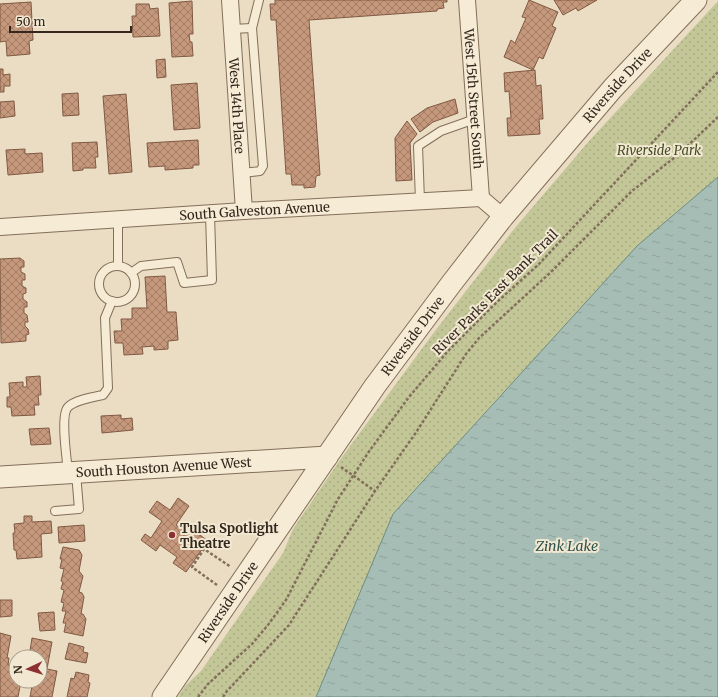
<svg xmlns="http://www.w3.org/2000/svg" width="718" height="697" font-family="Merriweather,serif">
<defs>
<pattern id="park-dots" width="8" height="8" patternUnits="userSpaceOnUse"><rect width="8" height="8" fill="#c3c798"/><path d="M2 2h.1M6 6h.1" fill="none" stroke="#a8ab83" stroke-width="1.8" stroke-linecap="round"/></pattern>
<pattern id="water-ripples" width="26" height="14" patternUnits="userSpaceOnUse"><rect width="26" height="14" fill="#a5bdb5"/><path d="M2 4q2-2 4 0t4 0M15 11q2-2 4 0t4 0" fill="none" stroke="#8fa29b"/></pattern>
<pattern id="building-cross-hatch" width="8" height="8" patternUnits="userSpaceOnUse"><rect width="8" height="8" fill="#c6987b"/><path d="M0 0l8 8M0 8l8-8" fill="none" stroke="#a27c64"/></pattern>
</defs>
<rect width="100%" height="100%" fill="#eaddc3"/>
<path fill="url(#park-dots)" d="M 718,1 L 718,177 L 637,246 L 393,514 L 316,697 L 178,697 L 185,686 L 201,671 L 283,553 L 293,529 L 342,457 L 435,331 L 514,229 L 589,141 Z"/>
<path fill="url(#water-ripples)" stroke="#6c8b82" d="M 718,177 L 718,697 L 316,697 L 393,514 L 637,246 Z"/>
<g fill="url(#building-cross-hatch)" stroke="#805943">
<path d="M 275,0 L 447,0 L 447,2 L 443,2 L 444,8 L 437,9 L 437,11 L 309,20 L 320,175 L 316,176 L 315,187 L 304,188 L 304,185 L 292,185 L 291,174 L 286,174 L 276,20 L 271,20 L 270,4 L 275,4 Z"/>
<path d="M 529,0 L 558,12 L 552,26 L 556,28 L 543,59 L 539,57 L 533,70 L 504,57 L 511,40 L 515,43 L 526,18 L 522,17 Z"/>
<path d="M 554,0 L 597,0 L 578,11 L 576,8 L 563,15 Z"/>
<path d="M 192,1 L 193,34 L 189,34 L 190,42 L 192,42 L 193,56 L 172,57 L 169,3 Z"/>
<path d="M 31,2 L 33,40 L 29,41 L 30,54 L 7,56 L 6,41 L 0,42 L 0,4 Z"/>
<path d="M 136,4 L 149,4 L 150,9 L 158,8 L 160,36 L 133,37 L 132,16 L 136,16 Z"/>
<path d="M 165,59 L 166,77 L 157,78 L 156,60 Z"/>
<path d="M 0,69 L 3,69 L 3,75 L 10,74 L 10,86 L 4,86 L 4,92 L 0,92 Z"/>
<path d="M 535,70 L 536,86 L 541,85 L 543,119 L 539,119 L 540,134 L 508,136 L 507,118 L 511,118 L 509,91 L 505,92 L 504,73 Z"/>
<path d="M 197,83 L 200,128 L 174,130 L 171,85 Z"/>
<path d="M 78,93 L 79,115 L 63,116 L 62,94 Z"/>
<path d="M 126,94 L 132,172 L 109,174 L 103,96 Z"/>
<path d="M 455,99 L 458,113 L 433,122 L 420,132 L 411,119 L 427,108 Z"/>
<path d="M 14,101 L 15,116 L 0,118 L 0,102 Z"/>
<path d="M 407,121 L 417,134 L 410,143 L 412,180 L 396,181 L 395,138 Z"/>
<path d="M 198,140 L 199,165 L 193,165 L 193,168 L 165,170 L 165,166 L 149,167 L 147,143 Z"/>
<path d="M 97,142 L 98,157 L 95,157 L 96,168 L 83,168 L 83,170 L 73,171 L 72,143 Z"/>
<path d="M 25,149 L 25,154 L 42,153 L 43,172 L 8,175 L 6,150 Z"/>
<path d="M 20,258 L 24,261 L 24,267 L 21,267 L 21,272 L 25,274 L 25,280 L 22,280 L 22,286 L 26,288 L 26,293 L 23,294 L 23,299 L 27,302 L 27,307 L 24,307 L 24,313 L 27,315 L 28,322 L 25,322 L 25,326 L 28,329 L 29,334 L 26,335 L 26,341 L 1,343 L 0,259 Z"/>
<path d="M 165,276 L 167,312 L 176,312 L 178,340 L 168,341 L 168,349 L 154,350 L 154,346 L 142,347 L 143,354 L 124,355 L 123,343 L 115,343 L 114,331 L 122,331 L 121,319 L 132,319 L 132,308 L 147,308 L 145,277 Z"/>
<path d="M 40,376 L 41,395 L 38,395 L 39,405 L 34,405 L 35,415 L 12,416 L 11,407 L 7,407 L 7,397 L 10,397 L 9,383 L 23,382 L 23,387 L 27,387 L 26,377 Z"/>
<path d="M 121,415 L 121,419 L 132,418 L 133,430 L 102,433 L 101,416 Z"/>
<path d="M 49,428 L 51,444 L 31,445 L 29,429 Z"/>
<path d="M 178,498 L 189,506 L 176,525 L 192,537 L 196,532 L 208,541 L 186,572 L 173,563 L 177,557 L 160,545 L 156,551 L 141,540 L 145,534 L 151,538 L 162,521 L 149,512 L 157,501 L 170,510 Z"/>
<path d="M 24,516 L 32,516 L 32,522 L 51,521 L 52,533 L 41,534 L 42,557 L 17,559 L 16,550 L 14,550 L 13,533 L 15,533 L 14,524 L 24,523 Z"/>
<path d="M 84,525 L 85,541 L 59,543 L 58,527 Z"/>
<path d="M 63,547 L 79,550 L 82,555 L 79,571 L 83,576 L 79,592 L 82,593 L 84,597 L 81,614 L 83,614 L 86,619 L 83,636 L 64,632 L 66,623 L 63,623 L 66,611 L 62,611 L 64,603 L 61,602 L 64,590 L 61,589 L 63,582 L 61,581 L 64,569 L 60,568 L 62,559 L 60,559 Z"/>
<path d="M 0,600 L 12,600 L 12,616 L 0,617 Z"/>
<path d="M 54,612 L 55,630 L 40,631 L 38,613 Z"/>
<path d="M 0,633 L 11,636 L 7,658 L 9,658 L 8,665 L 16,666 L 16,681 L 21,681 L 18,697 L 0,697 Z"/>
<path d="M 32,638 L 52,642 L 47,669 L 57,671 L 52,697 L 30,697 L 33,681 L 40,681 L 40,657 L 29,657 Z"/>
<path d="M 69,643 L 84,647 L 83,652 L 88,653 L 86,663 L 65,659 Z"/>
<path d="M 76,672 L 89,675 L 88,682 L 90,683 L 87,697 L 67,697 L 71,678 L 74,679 Z"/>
</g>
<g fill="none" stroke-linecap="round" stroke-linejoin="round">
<defs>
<g id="service">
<path d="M 232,29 L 252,28"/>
<path d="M 242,173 L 260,171 L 263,166 L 252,28 L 259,0"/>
<path d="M 420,201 L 418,146 L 441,131 L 475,119"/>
<path d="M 118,266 L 118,220"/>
<circle cx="117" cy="284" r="18"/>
<path d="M 131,273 L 141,266 L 177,262 L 184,283 L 212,280 L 210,214"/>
<path d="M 68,472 C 67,460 60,415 68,407 C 75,400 93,397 103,395 L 108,388 L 105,318 L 112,301"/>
<path d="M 55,511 L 79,509 L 76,473"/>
</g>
<g id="minor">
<path id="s1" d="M 230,0 L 244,211"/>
<path id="s2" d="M 467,0 L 481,198"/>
<path id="s3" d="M 0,227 L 244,211 L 481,198 L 503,217"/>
</g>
<g id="tertiary">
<path id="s4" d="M 0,477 L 327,457"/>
<path id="s5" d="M 163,697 L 375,386 L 451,284 L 503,217 L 613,88 L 696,0"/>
</g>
</defs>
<use href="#service" stroke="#836f5b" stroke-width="10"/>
<use href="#minor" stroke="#836f5b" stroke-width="18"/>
<use href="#tertiary" stroke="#836f5b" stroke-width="23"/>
<g stroke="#836f5b" stroke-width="2.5" stroke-dasharray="3 2" stroke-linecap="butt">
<path d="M 341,467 L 375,491"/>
<path d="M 217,585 L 192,567 L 204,549 L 231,567"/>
<path d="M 198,697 L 208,684 L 252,644 L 268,625 L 286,600 L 338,499 L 370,450 L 409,397 L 448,351 L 496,303 L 539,264 L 718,72"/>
<path d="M 223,697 L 227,691 L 289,625 L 375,491 L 417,431 L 466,354 L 479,338 L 550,273 L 632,191 L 679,154 L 718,117"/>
</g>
<use href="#service" stroke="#f6ebd5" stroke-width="8"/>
<use href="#minor" stroke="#f6ebd5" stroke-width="16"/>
<use href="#tertiary" stroke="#f6ebd5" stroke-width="21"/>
</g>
<circle fill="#8d3033" stroke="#f2e8d2" stroke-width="1.5" cx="172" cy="535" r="4"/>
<g text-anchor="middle" stroke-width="4" stroke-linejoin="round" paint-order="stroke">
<g font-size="13" fill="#34281e" stroke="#f2e8d2">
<text dy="5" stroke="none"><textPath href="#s5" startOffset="763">Riverside Drive</textPath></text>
<text dy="5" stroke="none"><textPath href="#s2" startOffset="99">West 15th Street South</textPath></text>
<text dy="5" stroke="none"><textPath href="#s1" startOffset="106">West 14th Place</textPath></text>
<text dy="5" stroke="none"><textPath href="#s3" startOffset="255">South Galveston Avenue</textPath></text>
<text transform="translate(495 292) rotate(-45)" y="5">River Parks East Bank Trail</text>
<text dy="5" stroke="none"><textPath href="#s5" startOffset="439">Riverside Drive</textPath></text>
<text dy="5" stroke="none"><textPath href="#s4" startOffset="164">South Houston Avenue West</textPath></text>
<text dy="5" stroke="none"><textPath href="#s5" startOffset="115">Riverside Drive</textPath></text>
</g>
<g font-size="13" font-style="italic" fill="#464f26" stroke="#f2e8d2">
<text x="659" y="155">Riverside Park</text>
</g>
<g font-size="13" font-weight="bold" fill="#34281e" stroke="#f2e8d2" text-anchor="start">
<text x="180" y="533">Tulsa Spotlight<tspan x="180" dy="15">Theatre</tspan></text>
</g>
<g font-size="14" font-style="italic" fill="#2e534f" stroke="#f2e8d2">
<text x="567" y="551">Zink Lake</text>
</g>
</g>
<g transform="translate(28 669) rotate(266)"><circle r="19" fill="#f2e8d2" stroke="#a69b8a"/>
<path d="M0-3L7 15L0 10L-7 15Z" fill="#8d3033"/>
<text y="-6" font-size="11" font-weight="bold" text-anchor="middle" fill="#34281e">N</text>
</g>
<path d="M10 26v6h121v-6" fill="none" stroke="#34281e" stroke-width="2"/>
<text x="16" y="26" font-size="12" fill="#34281e" stroke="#f2e8d2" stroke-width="3" paint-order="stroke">50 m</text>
</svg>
